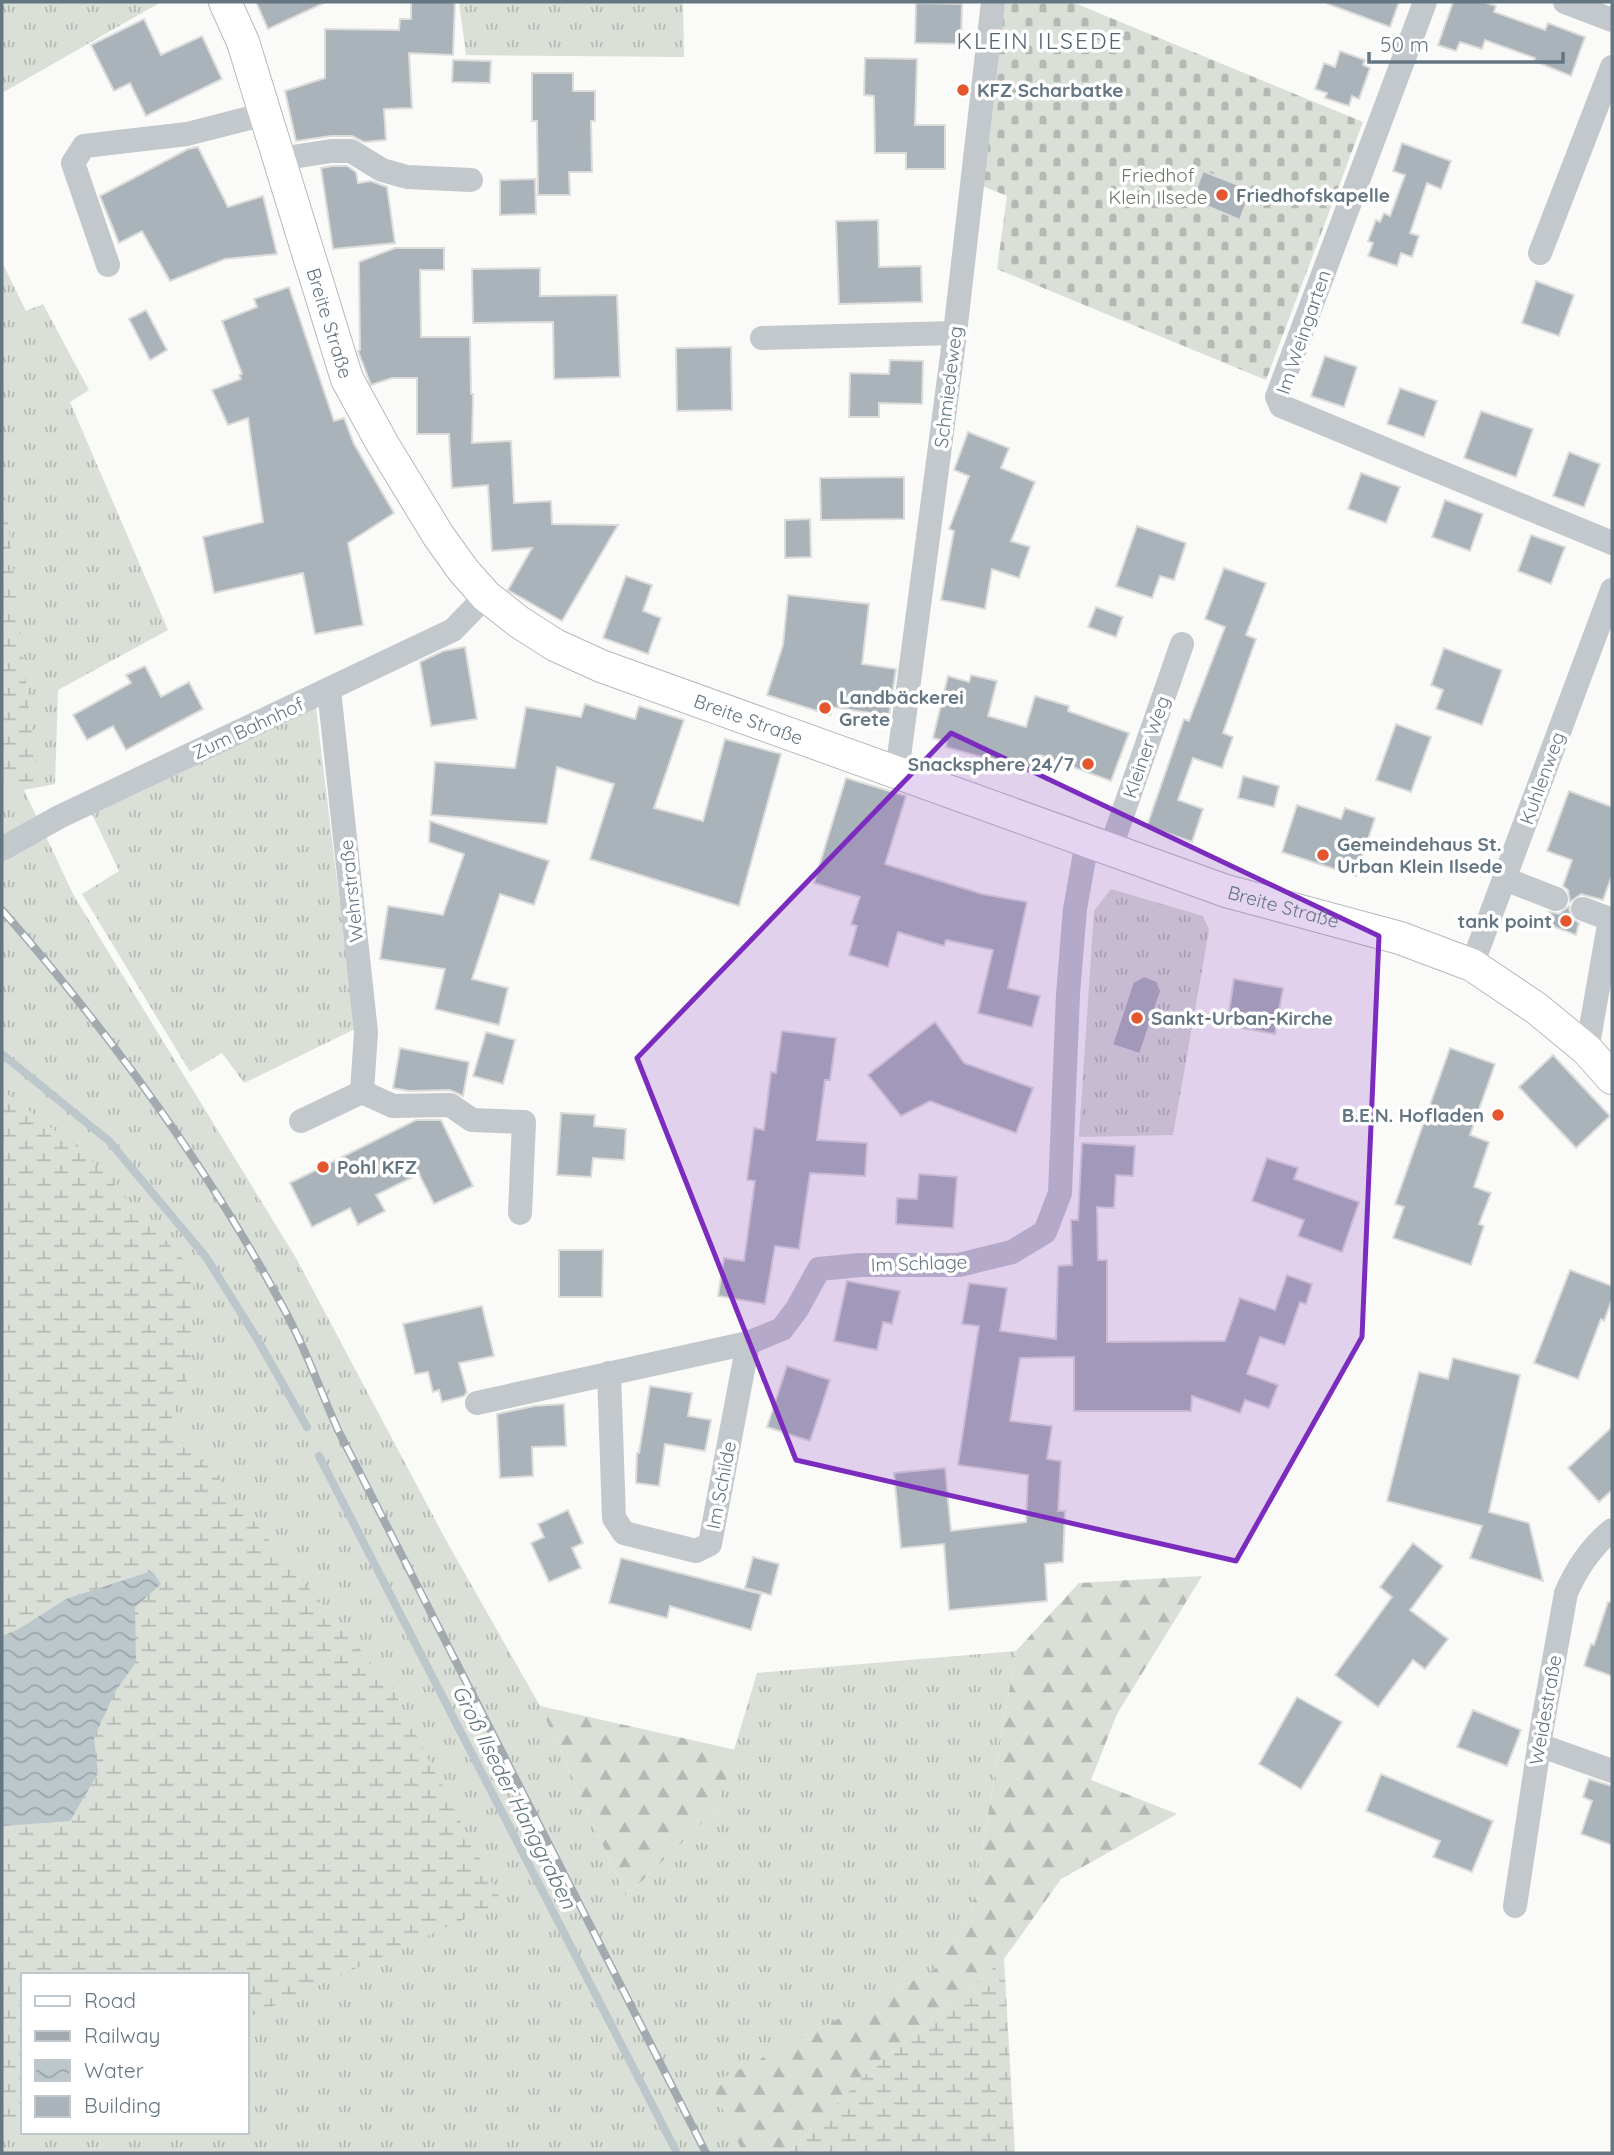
<svg xmlns="http://www.w3.org/2000/svg" width="1614" height="2155" font-family="Quicksand,sans-serif">
<defs>
<pattern id="grass-tufts" width="24" height="20" patternUnits="userSpaceOnUse" patternTransform="scale(1.75)"><rect width="24" height="20" fill="#dadfd7"/><path d="M3 7l-1-3M5 7V3M7 7l1-3M15 17l-1-3M17 17v-4M19 17l1-3" fill="none" stroke="#b4b9b4"/></pattern>
<pattern id="forest-firs" width="22" height="20" patternUnits="userSpaceOnUse" patternTransform="scale(1.75)"><rect width="22" height="20" fill="#dadfd7"/><path d="M5 1l3.5 6h-7zM16 11l3.5 6h-7z" fill="#b4b9b4"/></pattern>
<pattern id="wetland-marsh" width="20" height="14" patternUnits="userSpaceOnUse" patternTransform="scale(1.75)"><rect width="20" height="14" fill="#dadfd7"/><path d="M1 5h8M5 5V1M11 12h8M15 12V8" fill="none" stroke="#b4b9b4"/></pattern>
<pattern id="cemetery-stones" width="16" height="16" patternUnits="userSpaceOnUse" patternTransform="scale(1.75)"><rect width="16" height="16" fill="#dadfd7"/><path d="M2 7V4a2 2 0 0 1 4 0v3zM10 15v-3a2 2 0 0 1 4 0v3z" fill="#b4b9b4"/></pattern>
<pattern id="water-waves" width="16" height="10" patternUnits="userSpaceOnUse" patternTransform="scale(1.75)"><rect width="16" height="10" fill="#bbc7cb"/><path d="M0 5q4-4 8 0t8 0" fill="none" stroke="#9ca6aa"/></pattern>
</defs>
<rect width="100%" height="100%" fill="#fafaf8"/>
<g fill="url(#grass-tufts)" fill-rule="evenodd">
<path d="M 2,2 L 161,2 L 2,93 Z"/>
<path d="M 459,2 L 683,2 L 684,57 L 466,55 Z"/>
<path d="M 2,262 L 26,311 L 43,304 L 89,390 L 70,402 L 168,630 L 58,690 L 55,784 L 24,790 L 74,896 L 296,1258 L 447,1542 L 540,1706 L 626,1896 L 716,1810 L 757,1673 L 1016,1651 L 971,1914 L 934,1970 L 712,2084 L 743,2153 L 2,2153 ZM 23,1975 L 247,1975 L 247,2132 L 23,2132 Z"/>
<path d="M 316,708 L 346,954 L 357,1028 L 244,1083 L 222,1053 L 190,1072 L 82,894 L 119,871 L 91,812 Z"/>
<path d="M 1111,889 L 1203,916 L 1209,930 L 1173,1135 L 1079,1137 L 1094,911 Z"/>
</g>
<g fill="url(#forest-firs)">
<path d="M 1202,1576 L 1117,1714 L 1091,1780 L 1177,1814 L 1061,1879 L 1004,1959 L 867,2073 L 788,2153 L 743,2153 L 711,2084 L 934,1970 L 971,1914 L 1016,1651 L 1079,1583 Z"/>
<path d="M 540,1706 L 736,1750 L 716,1810 L 626,1896 Z"/>
</g>
<g fill="url(#wetland-marsh)">
<path d="M 2,471 L 38,787 L 24,789 L 2,781 Z"/>
<path d="M 2,1090 L 87,1155 L 194,1271 L 191,1370 L 167,1429 L 204,1462 L 392,1688 L 502,1902 L 247,2018 L 247,1975 L 23,1975 L 23,2120 L 2,2132 Z"/>
<path d="M 1004,1959 L 1015,2153 L 788,2153 L 867,2073 Z"/>
</g>
<path fill="url(#cemetery-stones)" d="M 1005,2 L 1072,2 L 1363,122 L 1266,380 L 997,269 L 1007,196 L 980,185 Z"/>
<path fill="url(#water-waves)" d="M 152,1571 L 161,1584 L 135,1607 L 136,1662 L 115,1692 L 94,1738 L 98,1773 L 70,1821 L 2,1826 L 2,1636 L 19,1629 L 66,1599 Z"/>
<g fill="none" stroke-linecap="round" stroke-linejoin="round">
<g stroke="#bbc7cb" stroke-width="8">
<path d="M 2,1054 L 109,1141 L 206,1257 L 256,1337 L 307,1427"/>
<path d="M 319,1456 L 677,2153"/>
</g>
</g>
<g fill="#aab3b9" stroke="#dcdcda" stroke-width="2">
<path d="M 256,2 L 326,2 L 268,29 Z"/>
<path d="M 411,2 L 455,2 L 453,55 L 409,53 L 412,108 L 384,109 L 386,140 L 364,142 L 352,136 L 331,136 L 296,141 L 285,91 L 325,78 L 325,29 L 399,30 L 400,19 L 411,19 Z"/>
<path d="M 1329,2 L 1399,2 L 1390,27 L 1328,4 Z"/>
<path d="M 1453,2 L 1484,2 L 1496,6 L 1494,12 L 1545,30 L 1548,23 L 1585,37 L 1571,76 L 1534,61 L 1535,58 L 1485,40 L 1482,49 L 1460,42 L 1456,51 L 1438,45 Z"/>
<path d="M 916,3 L 962,4 L 961,44 L 915,43 Z"/>
<path d="M 144,19 L 161,55 L 202,36 L 222,79 L 146,116 L 130,83 L 114,91 L 91,45 Z"/>
<path d="M 1340,51 L 1365,60 L 1363,65 L 1370,68 L 1359,99 L 1352,96 L 1349,106 L 1325,98 L 1327,93 L 1315,89 L 1324,63 L 1335,67 Z"/>
<path d="M 865,58 L 917,59 L 915,125 L 945,125 L 945,169 L 906,169 L 906,153 L 875,153 L 874,96 L 864,95 Z"/>
<path d="M 453,60 L 491,61 L 490,83 L 452,82 Z"/>
<path d="M 532,73 L 573,73 L 573,91 L 595,91 L 595,121 L 591,121 L 592,172 L 569,172 L 570,195 L 538,195 L 537,121 L 532,121 Z"/>
<path d="M 1402,143 L 1451,161 L 1441,189 L 1427,183 L 1410,233 L 1419,236 L 1412,257 L 1401,253 L 1397,266 L 1368,256 L 1373,243 L 1368,241 L 1376,220 L 1380,222 L 1384,213 L 1390,216 L 1405,175 L 1393,171 Z"/>
<path d="M 198,147 L 228,207 L 263,196 L 277,254 L 225,259 L 170,281 L 142,231 L 119,243 L 100,196 L 188,149 Z"/>
<path d="M 332,166 L 347,166 L 356,172 L 358,183 L 371,181 L 387,187 L 395,243 L 333,249 L 321,168 Z"/>
<path d="M 1203,171 L 1251,190 L 1240,220 L 1192,200 Z"/>
<path d="M 535,179 L 536,214 L 500,215 L 500,180 Z"/>
<path d="M 878,220 L 879,267 L 921,266 L 922,302 L 839,304 L 836,221 Z"/>
<path d="M 395,248 L 444,248 L 444,270 L 420,270 L 421,337 L 470,337 L 471,394 L 473,394 L 472,443 L 511,441 L 514,503 L 551,501 L 552,524 L 618,525 L 562,621 L 508,590 L 532,548 L 492,551 L 488,485 L 452,488 L 449,434 L 417,434 L 417,378 L 392,378 L 371,385 L 358,351 L 360,350 L 359,262 Z"/>
<path d="M 540,268 L 540,296 L 617,295 L 620,377 L 554,379 L 553,322 L 473,323 L 472,269 Z"/>
<path d="M 1536,281 L 1574,295 L 1559,336 L 1522,323 Z"/>
<path d="M 289,287 L 334,421 L 344,418 L 354,444 L 394,513 L 348,543 L 363,625 L 315,634 L 303,573 L 214,593 L 203,537 L 263,522 L 248,418 L 228,425 L 212,390 L 241,379 L 239,375 L 242,374 L 222,321 L 257,307 L 254,299 Z"/>
<path d="M 146,310 L 167,350 L 150,360 L 129,319 Z"/>
<path d="M 731,347 L 732,410 L 677,411 L 676,348 Z"/>
<path d="M 1325,356 L 1357,367 L 1344,407 L 1311,396 Z"/>
<path d="M 890,360 L 923,361 L 922,404 L 879,403 L 879,417 L 849,417 L 850,373 L 889,374 Z"/>
<path d="M 1400,388 L 1437,401 L 1424,437 L 1387,424 Z"/>
<path d="M 1481,411 L 1533,429 L 1516,477 L 1464,458 Z"/>
<path d="M 968,432 L 1009,448 L 1001,468 L 1035,482 L 1011,541 L 1030,547 L 1019,578 L 992,569 L 985,609 L 941,600 L 954,531 L 949,529 L 969,476 L 954,470 Z"/>
<path d="M 1569,452 L 1600,464 L 1584,507 L 1553,496 Z"/>
<path d="M 1361,473 L 1400,487 L 1386,523 L 1348,509 Z"/>
<path d="M 904,477 L 904,519 L 821,520 L 820,478 Z"/>
<path d="M 1445,500 L 1483,514 L 1470,551 L 1432,537 Z"/>
<path d="M 810,519 L 811,557 L 785,558 L 785,520 Z"/>
<path d="M 1137,526 L 1186,543 L 1174,580 L 1160,576 L 1152,598 L 1116,586 Z"/>
<path d="M 1531,535 L 1565,547 L 1551,584 L 1518,571 Z"/>
<path d="M 1224,568 L 1266,583 L 1246,635 L 1256,639 L 1223,733 L 1233,737 L 1222,768 L 1193,758 L 1178,800 L 1203,809 L 1192,842 L 1147,826 L 1184,719 L 1189,721 L 1225,627 L 1205,619 Z"/>
<path d="M 626,576 L 652,585 L 643,611 L 661,618 L 648,654 L 603,638 Z"/>
<path d="M 788,595 L 869,604 L 862,664 L 896,669 L 889,716 L 833,707 L 830,715 L 767,695 L 783,645 Z"/>
<path d="M 1096,607 L 1123,617 L 1116,637 L 1088,627 Z"/>
<path d="M 465,647 L 477,719 L 431,726 L 420,662 L 443,651 Z"/>
<path d="M 1444,648 L 1502,670 L 1482,725 L 1436,709 L 1443,690 L 1431,685 Z"/>
<path d="M 145,666 L 161,697 L 189,682 L 203,709 L 126,750 L 113,726 L 87,740 L 73,715 L 131,683 L 126,675 Z"/>
<path d="M 971,675 L 997,681 L 988,716 L 1026,727 L 1035,696 L 1069,706 L 1068,711 L 1129,733 L 1111,781 L 1040,755 L 1035,772 L 946,747 L 947,742 L 933,738 L 948,676 L 969,682 Z"/>
<path d="M 585,704 L 635,719 L 639,706 L 684,720 L 654,808 L 703,821 L 725,739 L 781,754 L 739,906 L 590,859 L 614,784 L 557,767 L 547,824 L 431,815 L 435,762 L 515,768 L 526,707 L 581,717 Z"/>
<path d="M 1396,724 L 1431,737 L 1411,792 L 1376,780 Z"/>
<path d="M 1243,776 L 1279,786 L 1274,807 L 1238,798 Z"/>
<path d="M 846,778 L 906,796 L 885,864 L 982,894 L 1027,902 L 1008,988 L 1040,996 L 1032,1027 L 978,1013 L 993,950 L 946,940 L 944,946 L 898,932 L 888,967 L 849,955 L 857,926 L 851,924 L 860,897 L 814,883 Z"/>
<path d="M 1569,791 L 1612,807 L 1612,875 L 1603,900 L 1581,894 L 1570,902 L 1568,890 L 1563,886 L 1572,860 L 1547,851 Z"/>
<path d="M 1297,805 L 1341,819 L 1345,808 L 1375,818 L 1356,876 L 1282,852 Z"/>
<path d="M 430,821 L 549,861 L 534,905 L 500,894 L 472,979 L 508,988 L 499,1025 L 435,1009 L 445,969 L 380,959 L 388,906 L 443,915 L 464,854 L 429,842 Z"/>
<path d="M 1569,906 L 1571,918 L 1579,923 L 1576,935 L 1544,923 L 1549,912 L 1559,914 Z"/>
<path d="M 1144,976 L 1157,981 L 1161,991 L 1140,1054 L 1112,1045 L 1133,982 Z"/>
<path d="M 1234,979 L 1283,988 L 1275,1034 L 1227,1025 Z"/>
<path d="M 935,1022 L 964,1063 L 1033,1088 L 1016,1133 L 930,1101 L 901,1116 L 868,1075 Z"/>
<path d="M 782,1031 L 836,1038 L 830,1080 L 825,1080 L 817,1140 L 867,1143 L 865,1176 L 810,1173 L 799,1249 L 775,1246 L 765,1304 L 718,1296 L 724,1258 L 744,1261 L 755,1181 L 747,1180 L 754,1128 L 764,1130 L 771,1072 L 776,1073 Z"/>
<path d="M 486,1032 L 515,1040 L 503,1084 L 473,1076 Z"/>
<path d="M 400,1048 L 469,1062 L 463,1096 L 450,1090 L 409,1091 L 393,1088 Z"/>
<path d="M 1450,1048 L 1495,1064 L 1470,1135 L 1489,1142 L 1474,1187 L 1491,1193 L 1479,1224 L 1484,1226 L 1471,1265 L 1393,1238 L 1404,1207 L 1395,1204 Z"/>
<path d="M 1553,1055 L 1610,1116 L 1576,1148 L 1519,1087 Z"/>
<path d="M 561,1113 L 595,1115 L 594,1126 L 626,1129 L 624,1160 L 593,1158 L 591,1177 L 557,1175 Z"/>
<path d="M 416,1120 L 441,1120 L 473,1186 L 434,1204 L 419,1174 L 376,1195 L 385,1211 L 358,1225 L 350,1208 L 312,1227 L 290,1183 Z"/>
<path d="M 1082,1143 L 1135,1146 L 1133,1176 L 1116,1175 L 1114,1208 L 1097,1207 L 1098,1260 L 1107,1260 L 1107,1342 L 1225,1341 L 1240,1298 L 1275,1310 L 1287,1275 L 1312,1284 L 1306,1304 L 1300,1302 L 1285,1345 L 1260,1337 L 1247,1374 L 1278,1385 L 1269,1408 L 1245,1400 L 1240,1413 L 1192,1396 L 1191,1411 L 1074,1411 L 1074,1357 L 1020,1358 L 1010,1421 L 1052,1426 L 1047,1459 L 1061,1461 L 1058,1511 L 1065,1511 L 1063,1562 L 1045,1564 L 1047,1601 L 949,1610 L 944,1544 L 901,1548 L 894,1473 L 945,1468 L 951,1531 L 1026,1522 L 1028,1475 L 958,1465 L 979,1326 L 962,1324 L 969,1283 L 1007,1288 L 1000,1331 L 1056,1339 L 1058,1266 L 1072,1265 L 1071,1220 L 1078,1220 Z"/>
<path d="M 1267,1158 L 1298,1168 L 1294,1179 L 1359,1202 L 1342,1252 L 1298,1236 L 1304,1220 L 1252,1201 Z"/>
<path d="M 919,1174 L 957,1177 L 953,1228 L 896,1224 L 897,1198 L 917,1199 Z"/>
<path d="M 559,1250 L 603,1250 L 602,1297 L 559,1297 Z"/>
<path d="M 1570,1270 L 1612,1286 L 1612,1299 L 1604,1321 L 1601,1319 L 1578,1379 L 1534,1363 Z"/>
<path d="M 847,1281 L 900,1291 L 892,1324 L 883,1322 L 877,1350 L 834,1341 Z"/>
<path d="M 482,1306 L 494,1356 L 459,1363 L 467,1392 L 464,1396 L 442,1402 L 439,1390 L 433,1392 L 428,1372 L 415,1374 L 403,1324 Z"/>
<path d="M 1453,1358 L 1520,1375 L 1489,1512 L 1529,1523 L 1543,1581 L 1470,1558 L 1482,1526 L 1387,1501 L 1419,1372 L 1448,1379 Z"/>
<path d="M 787,1366 L 830,1380 L 810,1441 L 767,1427 Z"/>
<path d="M 650,1386 L 692,1393 L 688,1416 L 711,1420 L 705,1451 L 665,1444 L 659,1486 L 636,1483 L 637,1453 L 639,1453 Z"/>
<path d="M 564,1404 L 566,1446 L 532,1447 L 533,1476 L 500,1478 L 497,1414 L 534,1406 Z"/>
<path d="M 1612,1427 L 1612,1490 L 1599,1502 L 1568,1468 Z"/>
<path d="M 568,1510 L 583,1543 L 572,1548 L 581,1568 L 549,1582 L 531,1543 L 544,1537 L 538,1524 Z"/>
<path d="M 1413,1543 L 1443,1566 L 1410,1610 L 1448,1639 L 1425,1669 L 1413,1660 L 1378,1707 L 1335,1675 L 1392,1597 L 1380,1587 Z"/>
<path d="M 753,1557 L 779,1564 L 771,1595 L 745,1588 Z"/>
<path d="M 621,1558 L 761,1594 L 751,1630 L 670,1606 L 667,1618 L 609,1603 Z"/>
<path d="M 1608,1602 L 1612,1602 L 1612,1676 L 1584,1666 L 1591,1644 L 1594,1645 Z"/>
<path d="M 1297,1697 L 1342,1722 L 1301,1789 L 1259,1764 Z"/>
<path d="M 1473,1710 L 1521,1730 L 1507,1766 L 1457,1747 Z"/>
<path d="M 1381,1774 L 1493,1821 L 1472,1872 L 1433,1857 L 1440,1841 L 1366,1811 Z"/>
<path d="M 1589,1779 L 1612,1786 L 1612,1845 L 1581,1834 L 1592,1801 L 1583,1797 Z"/>
</g>
<g fill="none" stroke-linecap="round" stroke-linejoin="round">
<defs>
<g id="major">
<path id="s1" d="M 225,2 L 243,42 L 347,379 L 382,443 L 438,535 L 463,570 L 486,596 L 519,622 L 555,645 L 601,666 L 1226,891 L 1400,938 L 1472,965 L 1536,1008 L 1587,1050 L 1612,1078"/>
</g>
</defs>
<use href="#major" stroke="#b5babe" stroke-width="34"/>
<g stroke="#c3c8cc" stroke-width="24">
<path d="M 1425,2 L 1277,397 L 1281,406 L 1612,543"/>
<path d="M 1565,2 L 1612,20"/>
<path d="M 280,159 L 331,151 L 351,151 L 382,170 L 407,177 L 471,180"/>
<path d="M 1540,253 L 1612,67"/>
<path d="M 108,265 L 73,163 L 84,146 L 187,134 L 265,114"/>
<path d="M 762,338 L 955,333"/>
<path d="M 329,690 L 366,1032 L 362,1092"/>
<path d="M 897,772 L 955,333 L 993,2"/>
<path d="M 2,849 L 59,817 L 453,630 L 486,596"/>
<path d="M 1110,850 L 1182,644"/>
<path d="M 1505,879 L 1556,899"/>
<path d="M 1583,909 L 1610,919 L 1587,1050"/>
<path d="M 1472,965 L 1612,590"/>
<path d="M 301,1121 L 362,1092 L 393,1106 L 450,1105 L 472,1120 L 524,1122 L 520,1213"/>
<path d="M 609,1373 L 614,1518 L 624,1533 L 696,1551 L 710,1544 L 748,1343"/>
<path d="M 477,1403 L 748,1343 L 782,1329 L 797,1309 L 819,1269 L 860,1265 L 959,1265 L 1012,1252 L 1045,1232 L 1060,1193 L 1068,994 L 1075,909 L 1087,842"/>
<path d="M 1539,1745 L 1612,1771"/>
<path d="M 1515,1906 L 1542,1727 L 1566,1593 C 1577,1568 1591,1547 1612,1530"/>
</g>
<use href="#major" stroke="#fff" stroke-width="32"/>
<defs>
<path id="rail" d="M 2,910 C 109,1032 207,1166 284,1309 C 305,1347 320,1390 338,1430 L 706,2153"/>
</defs>
<use href="#rail" stroke="#a2aab0" stroke-width="8"/>
<use href="#rail" stroke="#fff" stroke-width="5" stroke-dasharray="16" stroke-linecap="butt"/>
</g>
<path fill="#7b2cbf" fill-opacity="0.2" stroke="#7b2cbf" stroke-width="5" stroke-linejoin="round" d="M 951,733 L 1379,936 L 1362,1337 L 1236,1561 L 796,1460 L 637,1058 Z"/>
<g fill="#e4572e" stroke="#fff" stroke-width="2.5">
<circle cx="963" cy="90" r="7"/>
<circle cx="1222" cy="195" r="7"/>
<circle cx="825" cy="708" r="7"/>
<circle cx="1088" cy="764" r="7"/>
<circle cx="1323" cy="855" r="7"/>
<circle cx="1566" cy="921" r="7"/>
<circle cx="1137" cy="1018" r="7"/>
<circle cx="1498" cy="1115" r="7"/>
<circle cx="323" cy="1167" r="7"/>
</g>
<g text-anchor="middle" stroke-width="7" stroke-linejoin="round" paint-order="stroke">
<g font-size="19" font-weight="bold" fill="#657683" stroke="#fff" text-anchor="start">
<text x="977" y="97">KFZ Scharbatke</text>
<text x="1236" y="202">Friedhofskapelle</text>
<text x="839" y="704">Landbäckerei<tspan x="839" dy="22">Grete</tspan></text>
<text x="1074" y="771" text-anchor="end">Snacksphere 24/7</text>
<text x="1337" y="851">Gemeindehaus St.<tspan x="1337" dy="22">Urban Klein Ilsede</tspan></text>
<text x="1552" y="928" text-anchor="end">tank point</text>
<text x="1151" y="1025">Sankt-Urban-Kirche</text>
<text x="1484" y="1122" text-anchor="end">B.E.N. Hofladen</text>
<text x="337" y="1174">Pohl KFZ</text>
</g>
<g font-size="19" fill="#687a64" stroke="#fff">
<text x="1158" y="182">Friedhof<tspan x="1158" dy="22">Klein Ilsede</tspan></text>
</g>
<g font-size="19" fill="#657683" stroke="#fff">
<text dy="7" stroke="none"><textPath href="#s1" startOffset="338">Breite Straße</textPath></text>
<text transform="translate(1303 332) rotate(-71)" y="7">Im Weingarten</text>
<text transform="translate(948 387) rotate(-83)" y="7">Schmiedeweg</text>
<text dy="7" stroke="none"><textPath href="#s1" startOffset="947">Breite Straße</textPath></text>
<text transform="translate(248 728) rotate(-25)" y="7">Zum Bahnhof</text>
<text transform="translate(1146 747) rotate(-71)" y="7">Kleiner Weg</text>
<text transform="translate(1542 778) rotate(-70)" y="7">Kuhlenweg</text>
<text transform="translate(351 891) rotate(-96)" y="7">Wehrstraße</text>
<text dy="7" stroke="none"><textPath href="#s1" startOffset="1514">Breite Straße</textPath></text>
<text transform="translate(919 1263) rotate(-2)" y="7">Im Schlage</text>
<text transform="translate(721 1485) rotate(-79)" y="7">Im Schilde</text>
<text transform="translate(1545 1710) rotate(-80)" y="7">Weidestraße</text>
</g>
<g font-size="21" font-style="italic" fill="#60757c" stroke="#fff">
<text transform="translate(514 1797) rotate(63)" y="7">Groß Ilseder Hanggraben</text>
</g>
<g font-size="23" letter-spacing="2" fill="#57646e" stroke="#fff">
<text x="1040" y="49">KLEIN ILSEDE</text>
</g>
</g>
<rect width="1614" height="2155" fill="none" stroke="#657683" stroke-width="7"/>
<rect x="21" y="1973" width="228" height="161" fill="#ffffff" stroke="#c1c8cd" stroke-width="2"/>
<rect x="35" y="1996" width="35" height="10" fill="#ffffff" stroke="#c1c8cd" stroke-width="2"/>
<text x="84" y="2008" font-size="21" fill="#657683">Road</text>
<rect x="35" y="2031" width="35" height="10" fill="#a2aab0" stroke="#c1c8cd" stroke-width="2"/>
<text x="84" y="2043" font-size="21" fill="#657683">Railway</text>
<rect x="35" y="2060" width="35" height="21" fill="url(#water-waves)" stroke="#c1c8cd" stroke-width="2"/>
<text x="84" y="2078" font-size="21" fill="#657683">Water</text>
<rect x="35" y="2096" width="35" height="21" fill="#aab3b9" stroke="#c1c8cd" stroke-width="2"/>
<text x="84" y="2113" font-size="21" fill="#657683">Building</text>
<path d="M1369 52v10h194v-10" fill="none" stroke="#657683" stroke-width="3.5"/>
<text x="1380" y="52" font-size="21" fill="#657683" stroke="#ffffff" stroke-width="5" paint-order="stroke">50 m</text>
</svg>
